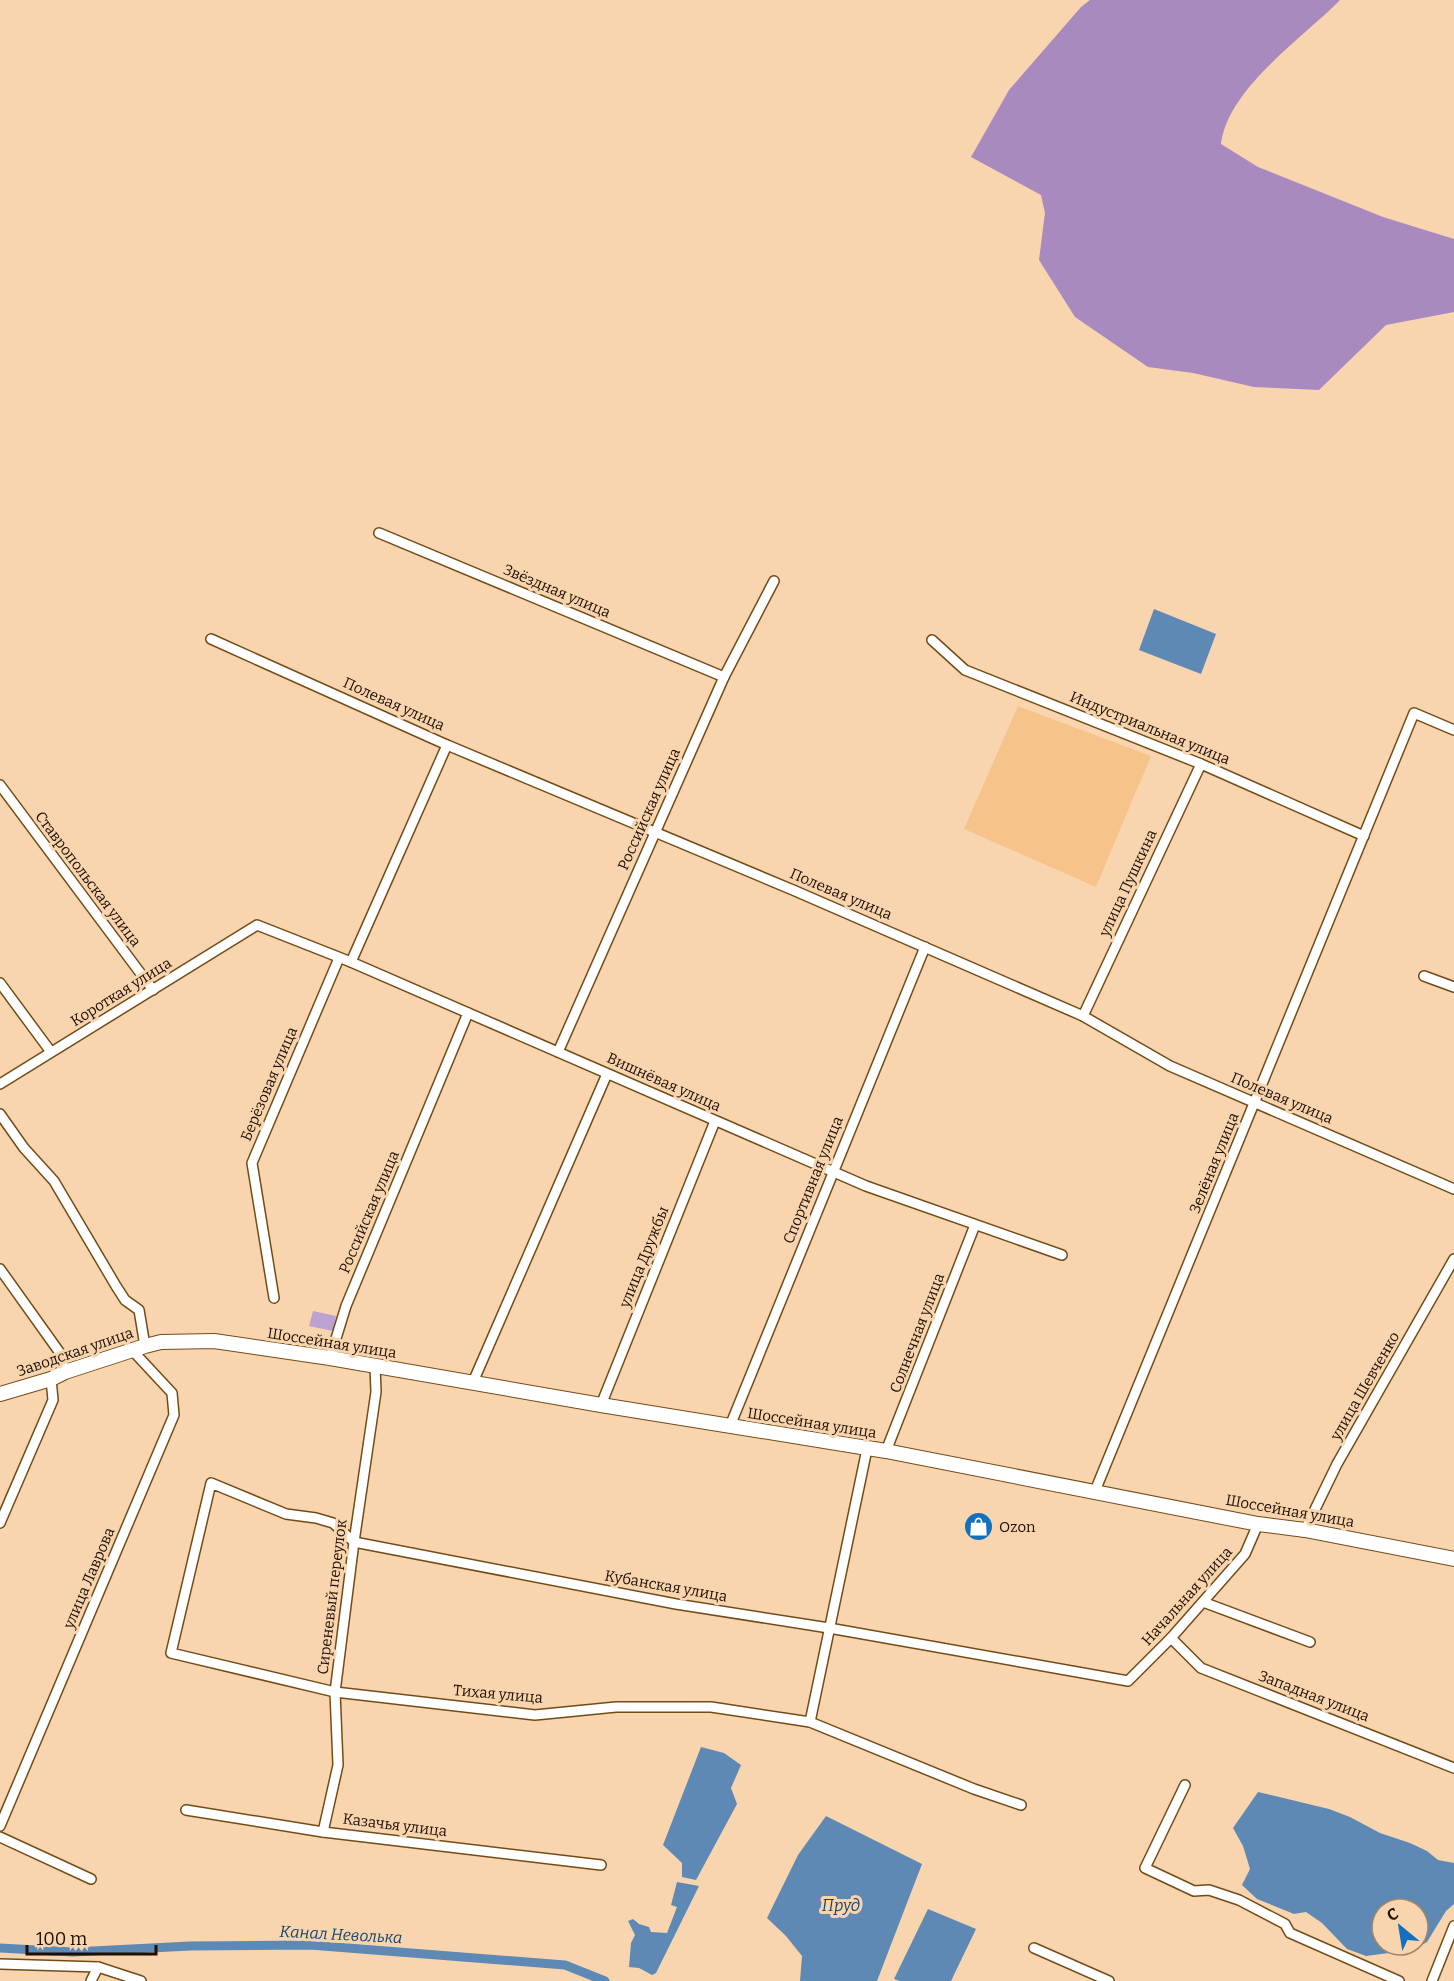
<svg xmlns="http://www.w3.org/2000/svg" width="1454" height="1981" font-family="Bitter,serif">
<rect width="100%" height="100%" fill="#f8d5ae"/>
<path fill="#f6c48a" d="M 1018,706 L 1151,756 L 1096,887 L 964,829 Z"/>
<path fill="#bca2d1" d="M 313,1311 L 336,1316 L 333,1331 L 309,1326 Z"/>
<path fill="#a88abf" d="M 1090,0 L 1340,0 C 1303,38 1228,88 1221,144 L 1258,167 L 1383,217 L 1454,239 L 1454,312 L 1386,325 L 1319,390 L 1254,387 L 1193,373 L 1148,367 L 1075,317 L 1039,260 L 1045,213 L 1041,195 L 971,157 L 1009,90 L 1081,7 Z"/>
<g fill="#5e89b5" fill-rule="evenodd">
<path d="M 1154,609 L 1216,634 L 1201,674 L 1139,650 Z"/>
<path d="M 701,1747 L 724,1753 L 741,1765 L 731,1788 L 737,1804 L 696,1880 L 682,1877 L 682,1863 L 663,1845 Z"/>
<path d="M 1258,1792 L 1329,1809 L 1350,1817 L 1380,1833 L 1410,1843 L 1427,1851 L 1438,1860 L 1454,1863 L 1454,1904 L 1446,1911 L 1427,1942 L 1412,1950 L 1366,1956 L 1347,1949 L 1322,1923 L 1306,1912 L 1294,1914 L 1257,1899 L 1242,1885 L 1250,1869 L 1243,1846 L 1233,1828 ZM 1382,1909 L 1418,1909 L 1418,1945 L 1382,1945 Z"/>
<path d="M 826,1816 L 922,1864 L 877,1981 L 800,1981 L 802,1956 L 786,1936 L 767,1918 L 798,1855 Z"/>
<path d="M 677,1882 L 699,1886 L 656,1973 L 652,1975 L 639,1968 L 629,1967 L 631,1943 L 635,1935 L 628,1921 L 633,1919 L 639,1924 L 649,1927 L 651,1932 L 667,1933 L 677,1907 L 671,1905 Z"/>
<path d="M 928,1909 L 976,1929 L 951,1981 L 900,1981 L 894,1979 Z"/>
</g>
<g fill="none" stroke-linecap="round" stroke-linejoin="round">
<path stroke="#5e89b5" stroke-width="9" d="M 0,1948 L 73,1952 L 190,1946 L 310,1945 L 565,1965 L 605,1981"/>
<defs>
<g id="minor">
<path d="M 379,533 L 724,677"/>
<path d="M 211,639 L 447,745 L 793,890 L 1083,1016 L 1170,1066 L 1454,1189"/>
<path d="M 932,640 L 965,670 L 1201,764 L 1364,836"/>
<path d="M 0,785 L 153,990"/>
<path d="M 351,962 L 447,745"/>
<path d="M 1424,976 L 1454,987"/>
<path d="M 0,983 L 51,1052"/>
<path d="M 1083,1016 L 1201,764"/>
<path d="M 558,1052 L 724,677 L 774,581"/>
<path d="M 0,1084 L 257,925 L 351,962 L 866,1186 L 1062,1255"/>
<path d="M 0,1114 L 24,1148 L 54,1181 L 116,1286 L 125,1300 L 139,1310 L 145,1346"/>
<path d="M 0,1269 L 60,1353 L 65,1372"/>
<path d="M 274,1298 L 252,1163 L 339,958"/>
<path d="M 330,1358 L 346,1306 L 468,1013"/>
<path d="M 473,1382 L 607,1074"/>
<path d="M 601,1405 L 715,1121"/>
<path d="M 730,1426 L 925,947"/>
<path d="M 886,1451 L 975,1225"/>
<path d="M 1095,1491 L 1414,713 L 1454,730"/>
<path d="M 0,1523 L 53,1400 L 51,1379"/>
<path d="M 1305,1530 L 1337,1464 L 1454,1259"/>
<path d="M 1203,1602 L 1310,1642"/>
<path d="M 1171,1638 L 1201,1668 L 1454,1768"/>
<path d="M 810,1722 L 867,1449"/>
<path d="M 1185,1785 L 1145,1868 L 1194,1891 L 1209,1890 L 1239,1900 L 1285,1924 L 1290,1933 L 1399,1981"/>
<path d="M 1021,1805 L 974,1789 L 810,1722 L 711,1707 L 616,1707 L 535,1715 L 335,1692 L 171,1653 L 211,1483 L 286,1514 L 316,1518 L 333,1523 L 354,1542 L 676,1604 L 829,1628 L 1128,1681 L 1171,1638 L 1245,1554 L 1258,1524"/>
<path d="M 186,1810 L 323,1832 L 601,1865"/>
<path d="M 0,1826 L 174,1415 L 172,1393 L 132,1350"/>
<path d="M 323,1832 L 338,1765 L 335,1692 L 354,1542 L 376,1392 L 375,1366"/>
<path d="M 0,1837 L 91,1879"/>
<path d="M 1034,1948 L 1109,1981"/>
<path d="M 0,1964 L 98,1967 L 141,1981"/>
<path d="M 91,1981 L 98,1967"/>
<path d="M 1432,1981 L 1454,1926"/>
</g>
<path id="secondary" d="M 0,1394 L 51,1379 L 65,1372 L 145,1346 L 161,1342 L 214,1341 L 330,1358 L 601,1405 L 886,1451 L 1258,1524 L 1305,1530 L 1454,1559"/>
</defs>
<use href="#minor" stroke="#734b15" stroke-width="12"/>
<use href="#secondary" stroke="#734b15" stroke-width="16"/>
<use href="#minor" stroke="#fff" stroke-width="9"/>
<use href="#secondary" stroke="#fff" stroke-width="14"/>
</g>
<defs>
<symbol id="shop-disc" viewBox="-11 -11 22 22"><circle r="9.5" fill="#1270bd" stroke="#f8d5ae"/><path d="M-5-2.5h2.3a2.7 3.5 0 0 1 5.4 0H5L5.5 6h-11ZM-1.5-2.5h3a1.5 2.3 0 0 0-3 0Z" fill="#fff"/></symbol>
</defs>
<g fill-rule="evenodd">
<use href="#shop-disc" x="962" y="1510" width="33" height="33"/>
</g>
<g text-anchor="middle" stroke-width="6" stroke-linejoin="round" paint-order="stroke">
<g font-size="15" fill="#1f0f00" stroke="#f8d5ae">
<text transform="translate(557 591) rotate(23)" y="5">Звёздная улица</text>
<text transform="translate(394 704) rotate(24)" y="5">Полевая улица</text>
<text transform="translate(1150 728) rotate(22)" y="5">Индустриальная улица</text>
<text transform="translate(649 809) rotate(-66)" y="5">Российская улица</text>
<text transform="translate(88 879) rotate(53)" y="5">Ставропольская улица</text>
<text transform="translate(1128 883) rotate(-65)" y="5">улица Пушкина</text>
<text transform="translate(841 894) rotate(23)" y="5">Полевая улица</text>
<text transform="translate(121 992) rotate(-32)" y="5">Короткая улица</text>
<text transform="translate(664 1082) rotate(24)" y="5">Вишнёвая улица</text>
<text transform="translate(269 1084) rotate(-67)" y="5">Берёзовая улица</text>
<text transform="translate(1282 1098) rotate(23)" y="5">Полевая улица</text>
<text transform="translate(1214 1163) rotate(-68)" y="5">Зелёная улица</text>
<text transform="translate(813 1180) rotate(-68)" y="5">Спортивная улица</text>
<text transform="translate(369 1212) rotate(-67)" y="5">Российская улица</text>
<text transform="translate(644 1257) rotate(-68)" y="5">улица Дружбы</text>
<text transform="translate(917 1333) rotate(-69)" y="5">Солнечная улица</text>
<text transform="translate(332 1343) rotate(9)" y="5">Шоссейная улица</text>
<text transform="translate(75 1352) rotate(-19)" y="5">Заводская улица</text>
<text transform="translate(1365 1386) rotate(-60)" y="5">улица Шевченко</text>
<text transform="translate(812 1423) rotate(9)" y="5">Шоссейная улица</text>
<text transform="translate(1290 1511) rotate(10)" y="5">Шоссейная улица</text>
<text transform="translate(89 1578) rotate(-67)" y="5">улица Лаврова</text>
<text transform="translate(666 1586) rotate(10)" y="5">Кубанская улица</text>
<text transform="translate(1187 1596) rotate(-48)" y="5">Начальная улица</text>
<text transform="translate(332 1597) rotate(-83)" y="5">Сиреневый переулок</text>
<text transform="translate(498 1694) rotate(5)" y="5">Тихая улица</text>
<text transform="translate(1314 1696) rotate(21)" y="5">Западная улица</text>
<text transform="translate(395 1825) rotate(7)" y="5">Казачья улица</text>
</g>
<g font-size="15" fill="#1f0f00" stroke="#f8d5ae" text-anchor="start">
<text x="999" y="1532">Ozon</text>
</g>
<g font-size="16" font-style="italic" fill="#15446f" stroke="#f8d5ae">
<text x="841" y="1911">Пруд</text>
<text transform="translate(341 1934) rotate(3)" y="6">Канал Неволька</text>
</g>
</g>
<g transform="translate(1400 1927) rotate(330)"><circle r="28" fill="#f8d5ae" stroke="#a18668" stroke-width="1.5"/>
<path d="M0-4.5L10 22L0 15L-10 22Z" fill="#1270bd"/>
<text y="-9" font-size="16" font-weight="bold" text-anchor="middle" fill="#1f0f00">С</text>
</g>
<path d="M27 1945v9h129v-9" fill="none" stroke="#1f0f00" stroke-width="3"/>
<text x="36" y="1945" font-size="18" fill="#1f0f00" stroke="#f8d5ae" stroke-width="4.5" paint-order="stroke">100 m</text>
</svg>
